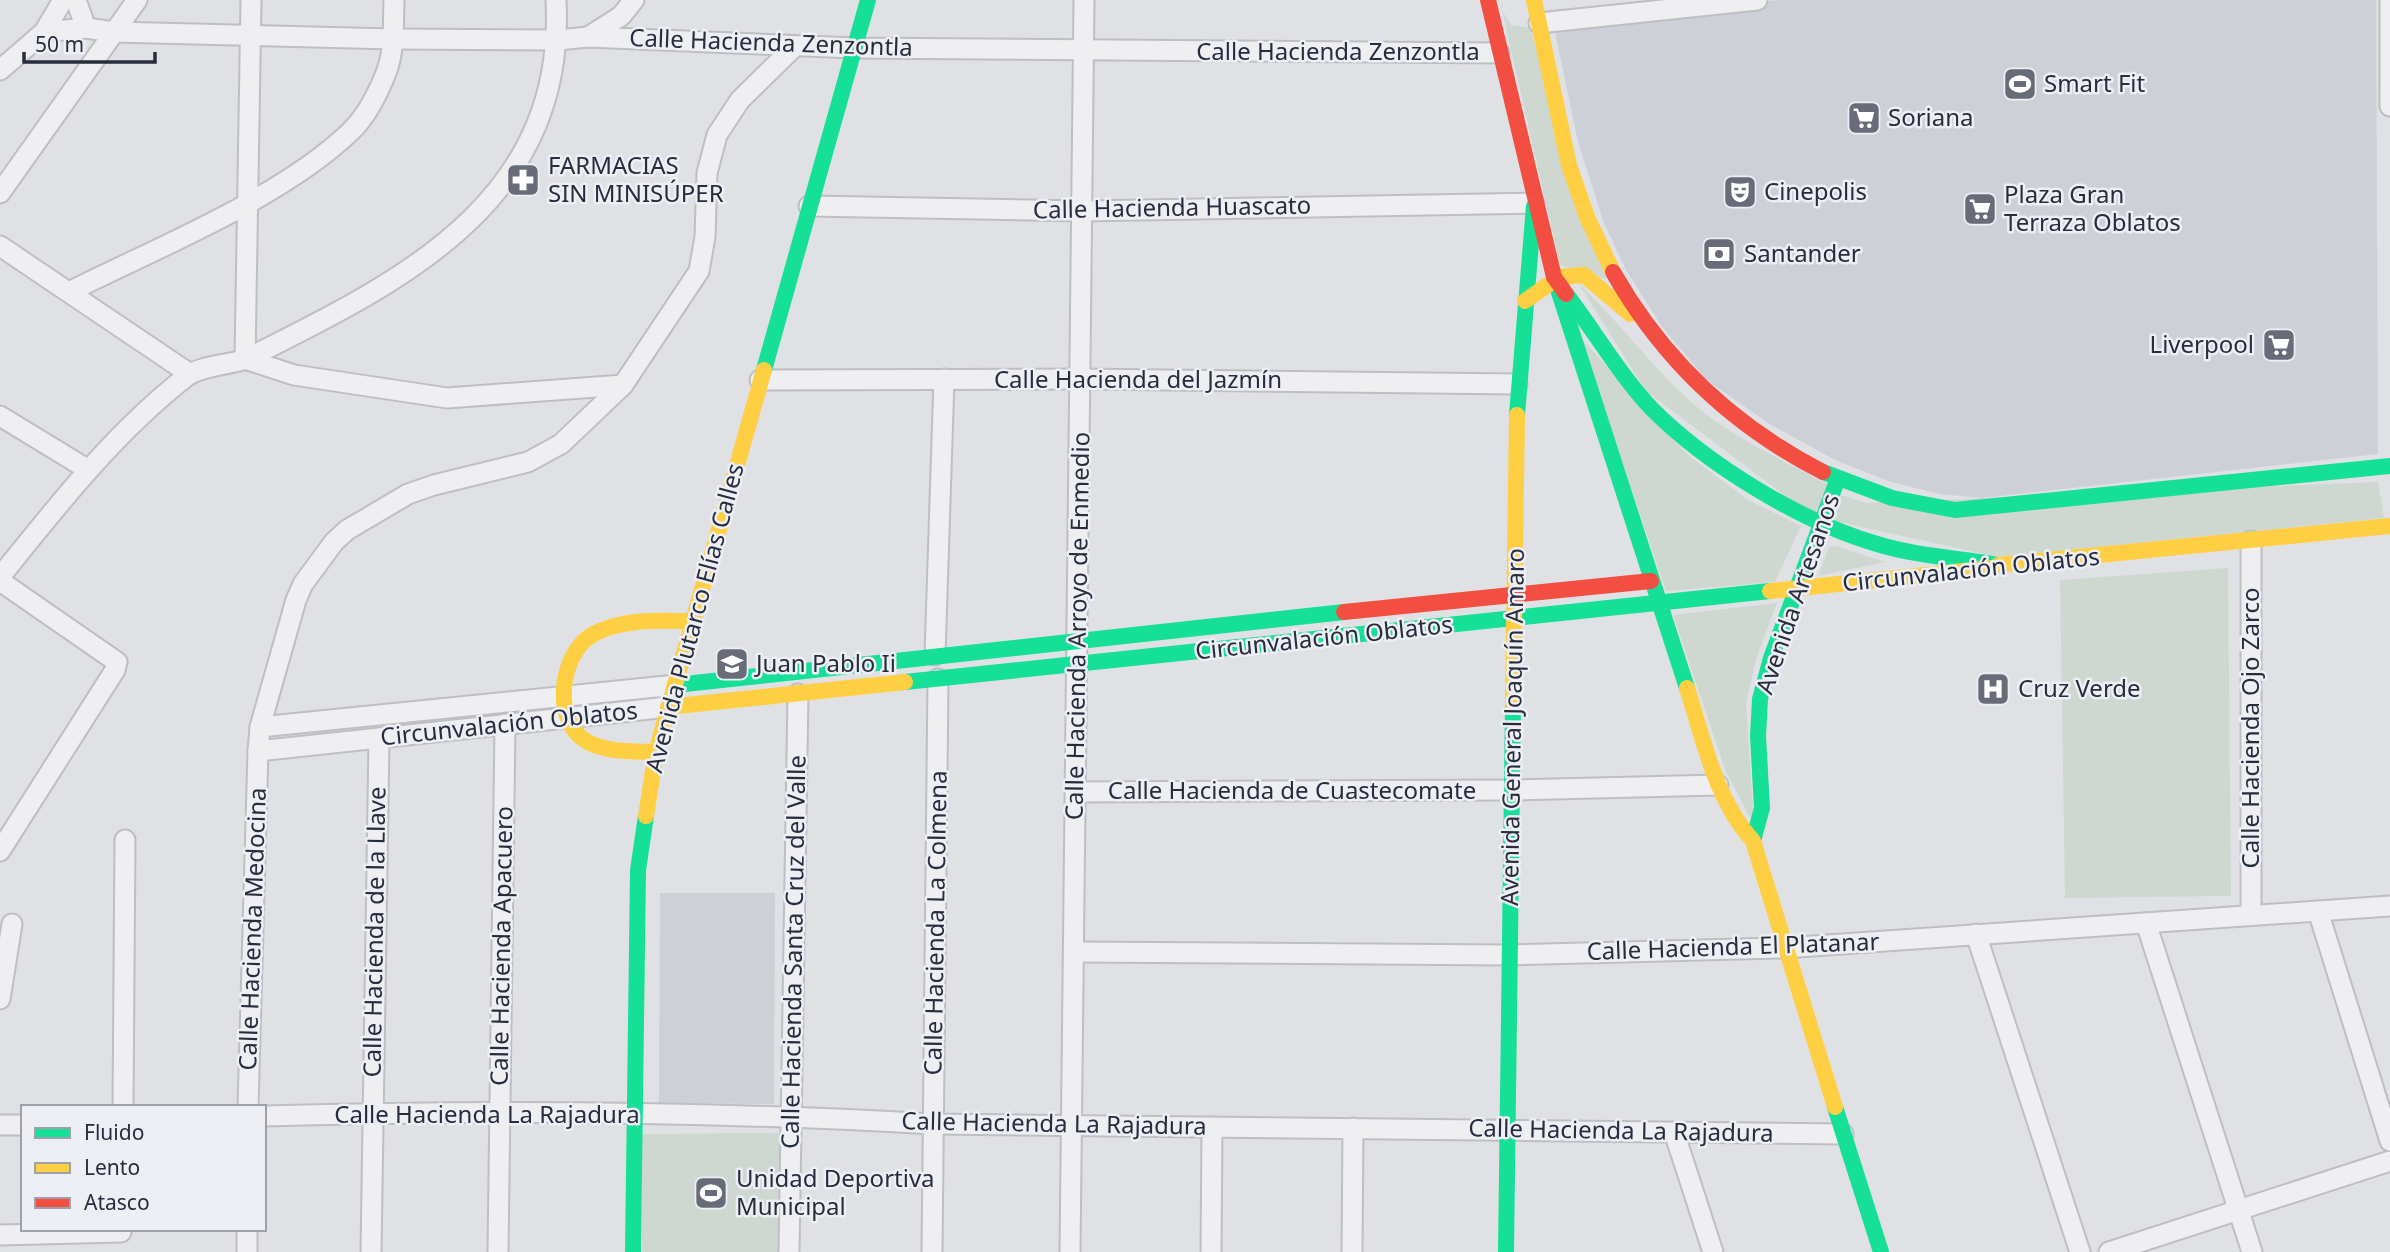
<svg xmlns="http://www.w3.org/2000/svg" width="2390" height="1252" font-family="'Noto Sans',sans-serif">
<rect width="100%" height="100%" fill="#e0e1e5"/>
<g fill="#ced0d8">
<path d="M 1778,0 L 2376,0 L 2378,454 L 1982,498 L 1939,494 L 1888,481 L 1835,460 L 1768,423 L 1707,380 L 1662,327 L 1626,270 L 1604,223 L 1578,142 L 1554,27 L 1563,22 Z"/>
<path d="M 660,893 L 775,893 L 774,1104 L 659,1103 Z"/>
</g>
<g fill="#cfd8d0">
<path d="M 1502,10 L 1511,25 L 1530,28 L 1606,279 L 1560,265 Z"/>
<path d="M 1578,283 C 1620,322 1652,368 1696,406 C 1735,439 1784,461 1829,485 L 1818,513 L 1795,503 L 1646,391 Z"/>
<path d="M 1579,336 L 1688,455 L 1748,500 L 1801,526 L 1775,582 L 1666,591 Z"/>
<path d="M 2378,482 L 2384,518 L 1998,557 L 1834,521 L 1841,495 L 1866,503 Z"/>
<path d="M 1836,546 L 1885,562 L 1818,576 L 1829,547 Z"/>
<path d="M 2228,568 L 2231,896 L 2065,898 L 2060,580 Z"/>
<path d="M 1777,603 L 1756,659 L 1746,704 L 1754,825 L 1726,772 L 1673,615 Z"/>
<path d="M 780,1133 L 779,1252 L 642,1252 L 642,1134 Z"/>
</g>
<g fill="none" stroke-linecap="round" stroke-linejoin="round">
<defs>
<g id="street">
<path d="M 76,0 L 86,28"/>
<path d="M 251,0 L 245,359 L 294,375 L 447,398 L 623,385"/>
<path d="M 2390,0 L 2390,106"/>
<path d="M 1539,23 L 1757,0"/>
<path d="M 44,32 L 86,28 L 114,32 L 393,39 L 558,40 L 588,37 L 854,48 L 1499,53"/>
<path d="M 588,37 L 621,16 L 634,0"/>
<path d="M 0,70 L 44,32 L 63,0"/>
<path d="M 0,193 L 137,0"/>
<path d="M 809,206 L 1082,211 L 1534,203"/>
<path d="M 0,246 L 190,374"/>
<path d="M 69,292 C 156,248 280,199 350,132 C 364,119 376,97 384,78 C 395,54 393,27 394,0"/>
<path d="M 760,380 L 1081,379 L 1517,384"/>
<path d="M 0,416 L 87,469"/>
<path d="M 0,577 C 57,506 114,433 187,376 C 201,366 226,365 243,360 C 251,357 259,352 266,349 C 417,274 566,193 556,0"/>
<path d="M 0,581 L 117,662 L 115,670 L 0,851"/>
<path d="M 935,655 L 944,379"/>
<path d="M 260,727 L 676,685"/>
<path d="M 258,751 L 668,707"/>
<path d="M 1075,792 L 1513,790 L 1718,785"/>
<path d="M 2318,911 L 2390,1141"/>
<path d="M 2251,915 L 2251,541"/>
<path d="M 2146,923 L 2252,1252"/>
<path d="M 1976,934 L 2080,1252"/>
<path d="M 1076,952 L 1508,955 L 1784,948 L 2390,906"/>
<path d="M 0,999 L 12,924"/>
<path d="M 123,1107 L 125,840"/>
<path d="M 248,1107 L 258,751 L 260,727 L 296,600 L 303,584 L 334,542 L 347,530 L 408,494 L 434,485 L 528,462 L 561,444 L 623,385 L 699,271 L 705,237 L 707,173 L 717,135 L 740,100 L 795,46"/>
<path d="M 264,1116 C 487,1110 711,1111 933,1124 L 1843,1134"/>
<path d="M 0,1125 L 23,1125"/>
<path d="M 1674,1132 L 1713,1252"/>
<path d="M 0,1235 L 121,1232"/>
<path d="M 247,1252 L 247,1229"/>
<path d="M 371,1252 L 379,738"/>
<path d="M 498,1252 L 505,724"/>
<path d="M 789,1252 L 798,694"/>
<path d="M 932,1252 L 938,679"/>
<path d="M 1070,1252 L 1084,0"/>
<path d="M 1211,1252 L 1212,1127"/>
<path d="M 1352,1252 L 1353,1128"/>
<path d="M 2109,1252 L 2390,1161"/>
</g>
</defs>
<use href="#street" stroke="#bebfc3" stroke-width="23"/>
<use href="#street" stroke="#efeff1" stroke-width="19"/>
<g stroke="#16e098" stroke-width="16">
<path d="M 1555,280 L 1687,688"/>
<path d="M 1566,294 C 1593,329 1622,378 1652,409 C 1708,465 1801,522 1877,544 C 1916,556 1959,558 1998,565"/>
<path d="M 764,370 L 868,0"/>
<path d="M 1517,415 L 1534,206"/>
<path d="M 1823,472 L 1892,498 L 1955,510 L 2390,466"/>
<path d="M 905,682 L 1770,591"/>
<path d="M 676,685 L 1344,612"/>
<path d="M 1753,841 L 1762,808 L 1758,736 L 1760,699 L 1771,658 L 1837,481"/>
<path d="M 1835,1107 L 1881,1252"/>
<path d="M 633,1252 L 638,870 L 646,816"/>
<path d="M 1506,1252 L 1513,704"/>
</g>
<g stroke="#ffcf43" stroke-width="16">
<path d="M 1534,0 L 1569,165 L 1587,217 L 1613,272"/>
<path d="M 1525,301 L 1559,277 L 1584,275 L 1630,314"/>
<path d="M 1998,565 L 2390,526"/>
<path d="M 1770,591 L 1992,568"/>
<path d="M 1687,688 C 1704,741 1715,799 1753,841 L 1835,1107"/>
<path d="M 1513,704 L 1517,415"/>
<path d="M 668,707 L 905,682"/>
<path d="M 656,752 C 633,751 603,753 583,739 C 552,717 561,653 592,635 C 622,618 659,621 692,621"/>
<path d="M 646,816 L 656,752 L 764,370"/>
</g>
<g stroke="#f24e42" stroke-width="16">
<path d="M 1488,0 L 1554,277 L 1566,294"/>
<path d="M 1613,272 C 1663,360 1733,426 1823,472"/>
<path d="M 1344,612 L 1651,581"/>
</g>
</g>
<defs>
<symbol id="stadium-square" viewBox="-11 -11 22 22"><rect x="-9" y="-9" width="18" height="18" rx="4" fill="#686c78" stroke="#edeff5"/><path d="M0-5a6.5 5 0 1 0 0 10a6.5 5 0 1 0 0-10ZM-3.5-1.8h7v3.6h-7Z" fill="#fff"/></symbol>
<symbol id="supermarket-square" viewBox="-11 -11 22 22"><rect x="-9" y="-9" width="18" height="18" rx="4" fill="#686c78" stroke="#edeff5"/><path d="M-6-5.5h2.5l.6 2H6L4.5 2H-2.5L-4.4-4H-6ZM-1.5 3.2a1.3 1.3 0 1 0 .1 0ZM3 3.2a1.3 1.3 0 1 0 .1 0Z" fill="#fff"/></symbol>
<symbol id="pharmacy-square" viewBox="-11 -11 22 22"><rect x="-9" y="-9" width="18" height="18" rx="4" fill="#686c78" stroke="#edeff5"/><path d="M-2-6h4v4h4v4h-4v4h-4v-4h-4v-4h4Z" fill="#fff"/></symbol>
<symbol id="theatre-square" viewBox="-11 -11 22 22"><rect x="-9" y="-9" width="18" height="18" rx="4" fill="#686c78" stroke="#edeff5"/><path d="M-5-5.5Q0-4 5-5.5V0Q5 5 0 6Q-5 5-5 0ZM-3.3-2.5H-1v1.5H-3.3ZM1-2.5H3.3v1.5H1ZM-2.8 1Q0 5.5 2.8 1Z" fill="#fff"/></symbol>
<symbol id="bank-square" viewBox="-11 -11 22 22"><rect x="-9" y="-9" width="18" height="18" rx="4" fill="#686c78" stroke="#edeff5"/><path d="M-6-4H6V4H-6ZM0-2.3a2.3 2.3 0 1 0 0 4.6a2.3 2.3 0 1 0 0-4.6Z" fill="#fff"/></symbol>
<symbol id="school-square" viewBox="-11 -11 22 22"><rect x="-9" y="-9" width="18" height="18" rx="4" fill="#686c78" stroke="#edeff5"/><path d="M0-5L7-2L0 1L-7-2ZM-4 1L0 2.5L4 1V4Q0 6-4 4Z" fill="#fff"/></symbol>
<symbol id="hospital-square" viewBox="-11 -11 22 22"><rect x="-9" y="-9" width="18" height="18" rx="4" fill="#686c78" stroke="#edeff5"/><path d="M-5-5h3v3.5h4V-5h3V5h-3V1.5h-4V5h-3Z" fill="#fff"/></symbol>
</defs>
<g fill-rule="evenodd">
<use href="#stadium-square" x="2001" y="65" width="38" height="38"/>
<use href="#supermarket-square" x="1845" y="99" width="38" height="38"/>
<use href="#pharmacy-square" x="504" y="161" width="38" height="38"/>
<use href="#theatre-square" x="1721" y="173" width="38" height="38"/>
<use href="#supermarket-square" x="1961" y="190" width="38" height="38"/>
<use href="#bank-square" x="1700" y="235" width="38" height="38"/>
<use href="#supermarket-square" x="2260" y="326" width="38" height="38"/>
<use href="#school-square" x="713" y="645" width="38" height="38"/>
<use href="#hospital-square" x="1974" y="670" width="38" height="38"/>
<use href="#stadium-square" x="692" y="1174" width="38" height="38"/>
</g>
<g text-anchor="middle" stroke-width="5" stroke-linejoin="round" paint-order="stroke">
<g font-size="24" fill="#282d3d" stroke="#edeff5">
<text transform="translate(771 43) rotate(2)" y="8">Calle Hacienda Zenzontla</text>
<text x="1338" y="60">Calle Hacienda Zenzontla</text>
<text transform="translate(1172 208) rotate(-1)" y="8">Calle Hacienda Huascato</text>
<text x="1138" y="388">Calle Hacienda del Jazmín</text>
<text transform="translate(1971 570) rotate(-6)" y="8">Circunvalación Oblatos</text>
<text transform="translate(1798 594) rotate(-71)" y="8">Avenida Artesanos</text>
<text transform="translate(695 618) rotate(-75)" y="8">Avenida Plutarco Elías Calles</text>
<text transform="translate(1078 626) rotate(-89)" y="8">Calle Hacienda Arroyo de Enmedio</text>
<text transform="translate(1324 638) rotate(-6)" y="8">Circunvalación Oblatos</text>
<text transform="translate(509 724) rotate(-6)" y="8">Circunvalación Oblatos</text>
<text transform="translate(1513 727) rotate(-89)" y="8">Avenida General Joaquín Amaro</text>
<text transform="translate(2251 728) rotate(-90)" y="8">Calle Hacienda Ojo Zarco</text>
<text x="1292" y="799">Calle Hacienda de Cuastecomate</text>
<text transform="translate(936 923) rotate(-89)" y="8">Calle Hacienda La Colmena</text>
<text transform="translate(253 929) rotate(-88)" y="8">Calle Hacienda Medocina</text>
<text transform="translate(375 932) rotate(-89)" y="8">Calle Hacienda de la Llave</text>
<text transform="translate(502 946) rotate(-89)" y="8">Calle Hacienda Apacuero</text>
<text transform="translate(1733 947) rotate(-2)" y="8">Calle Hacienda El Platanar</text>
<text transform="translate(794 952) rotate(-89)" y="8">Calle Hacienda Santa Cruz del Valle</text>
<text x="487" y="1123">Calle Hacienda La Rajadura</text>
<text transform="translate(1054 1124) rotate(1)" y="8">Calle Hacienda La Rajadura</text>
<text transform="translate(1621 1131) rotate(1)" y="8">Calle Hacienda La Rajadura</text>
</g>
<g font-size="24" fill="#282d3d" stroke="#edeff5" text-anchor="start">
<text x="2044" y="92">Smart Fit</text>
<text x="1888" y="126">Soriana</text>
<text x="548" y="174">FARMACIAS<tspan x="548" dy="28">SIN MINISÚPER</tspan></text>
<text x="1764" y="200">Cinepolis</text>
<text x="2004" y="203">Plaza Gran<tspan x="2004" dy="28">Terraza Oblatos</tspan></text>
<text x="1744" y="262">Santander</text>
<text x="2254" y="353" text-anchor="end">Liverpool</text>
<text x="756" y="672">Juan Pablo Ii</text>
<text x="2018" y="697">Cruz Verde</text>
<text x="736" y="1187">Unidad Deportiva<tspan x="736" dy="28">Municipal</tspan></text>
</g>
</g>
<rect x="21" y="1105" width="245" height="126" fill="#edeff5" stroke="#9ea1ab" stroke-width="2"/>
<rect x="35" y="1128" width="35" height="10" fill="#16e098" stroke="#9ea1ab" stroke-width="2"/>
<text x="84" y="1140" font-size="21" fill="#282d3d">Fluido</text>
<rect x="35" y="1163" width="35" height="10" fill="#ffcf43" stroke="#9ea1ab" stroke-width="2"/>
<text x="84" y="1175" font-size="21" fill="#282d3d">Lento</text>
<rect x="35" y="1198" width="35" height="10" fill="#f24e42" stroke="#9ea1ab" stroke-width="2"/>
<text x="84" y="1210" font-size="21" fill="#282d3d">Atasco</text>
<path d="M24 52v10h131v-10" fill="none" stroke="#282d3d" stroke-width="3.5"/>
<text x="35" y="52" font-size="21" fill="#282d3d" stroke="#edeff5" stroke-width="5" paint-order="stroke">50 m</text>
</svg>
